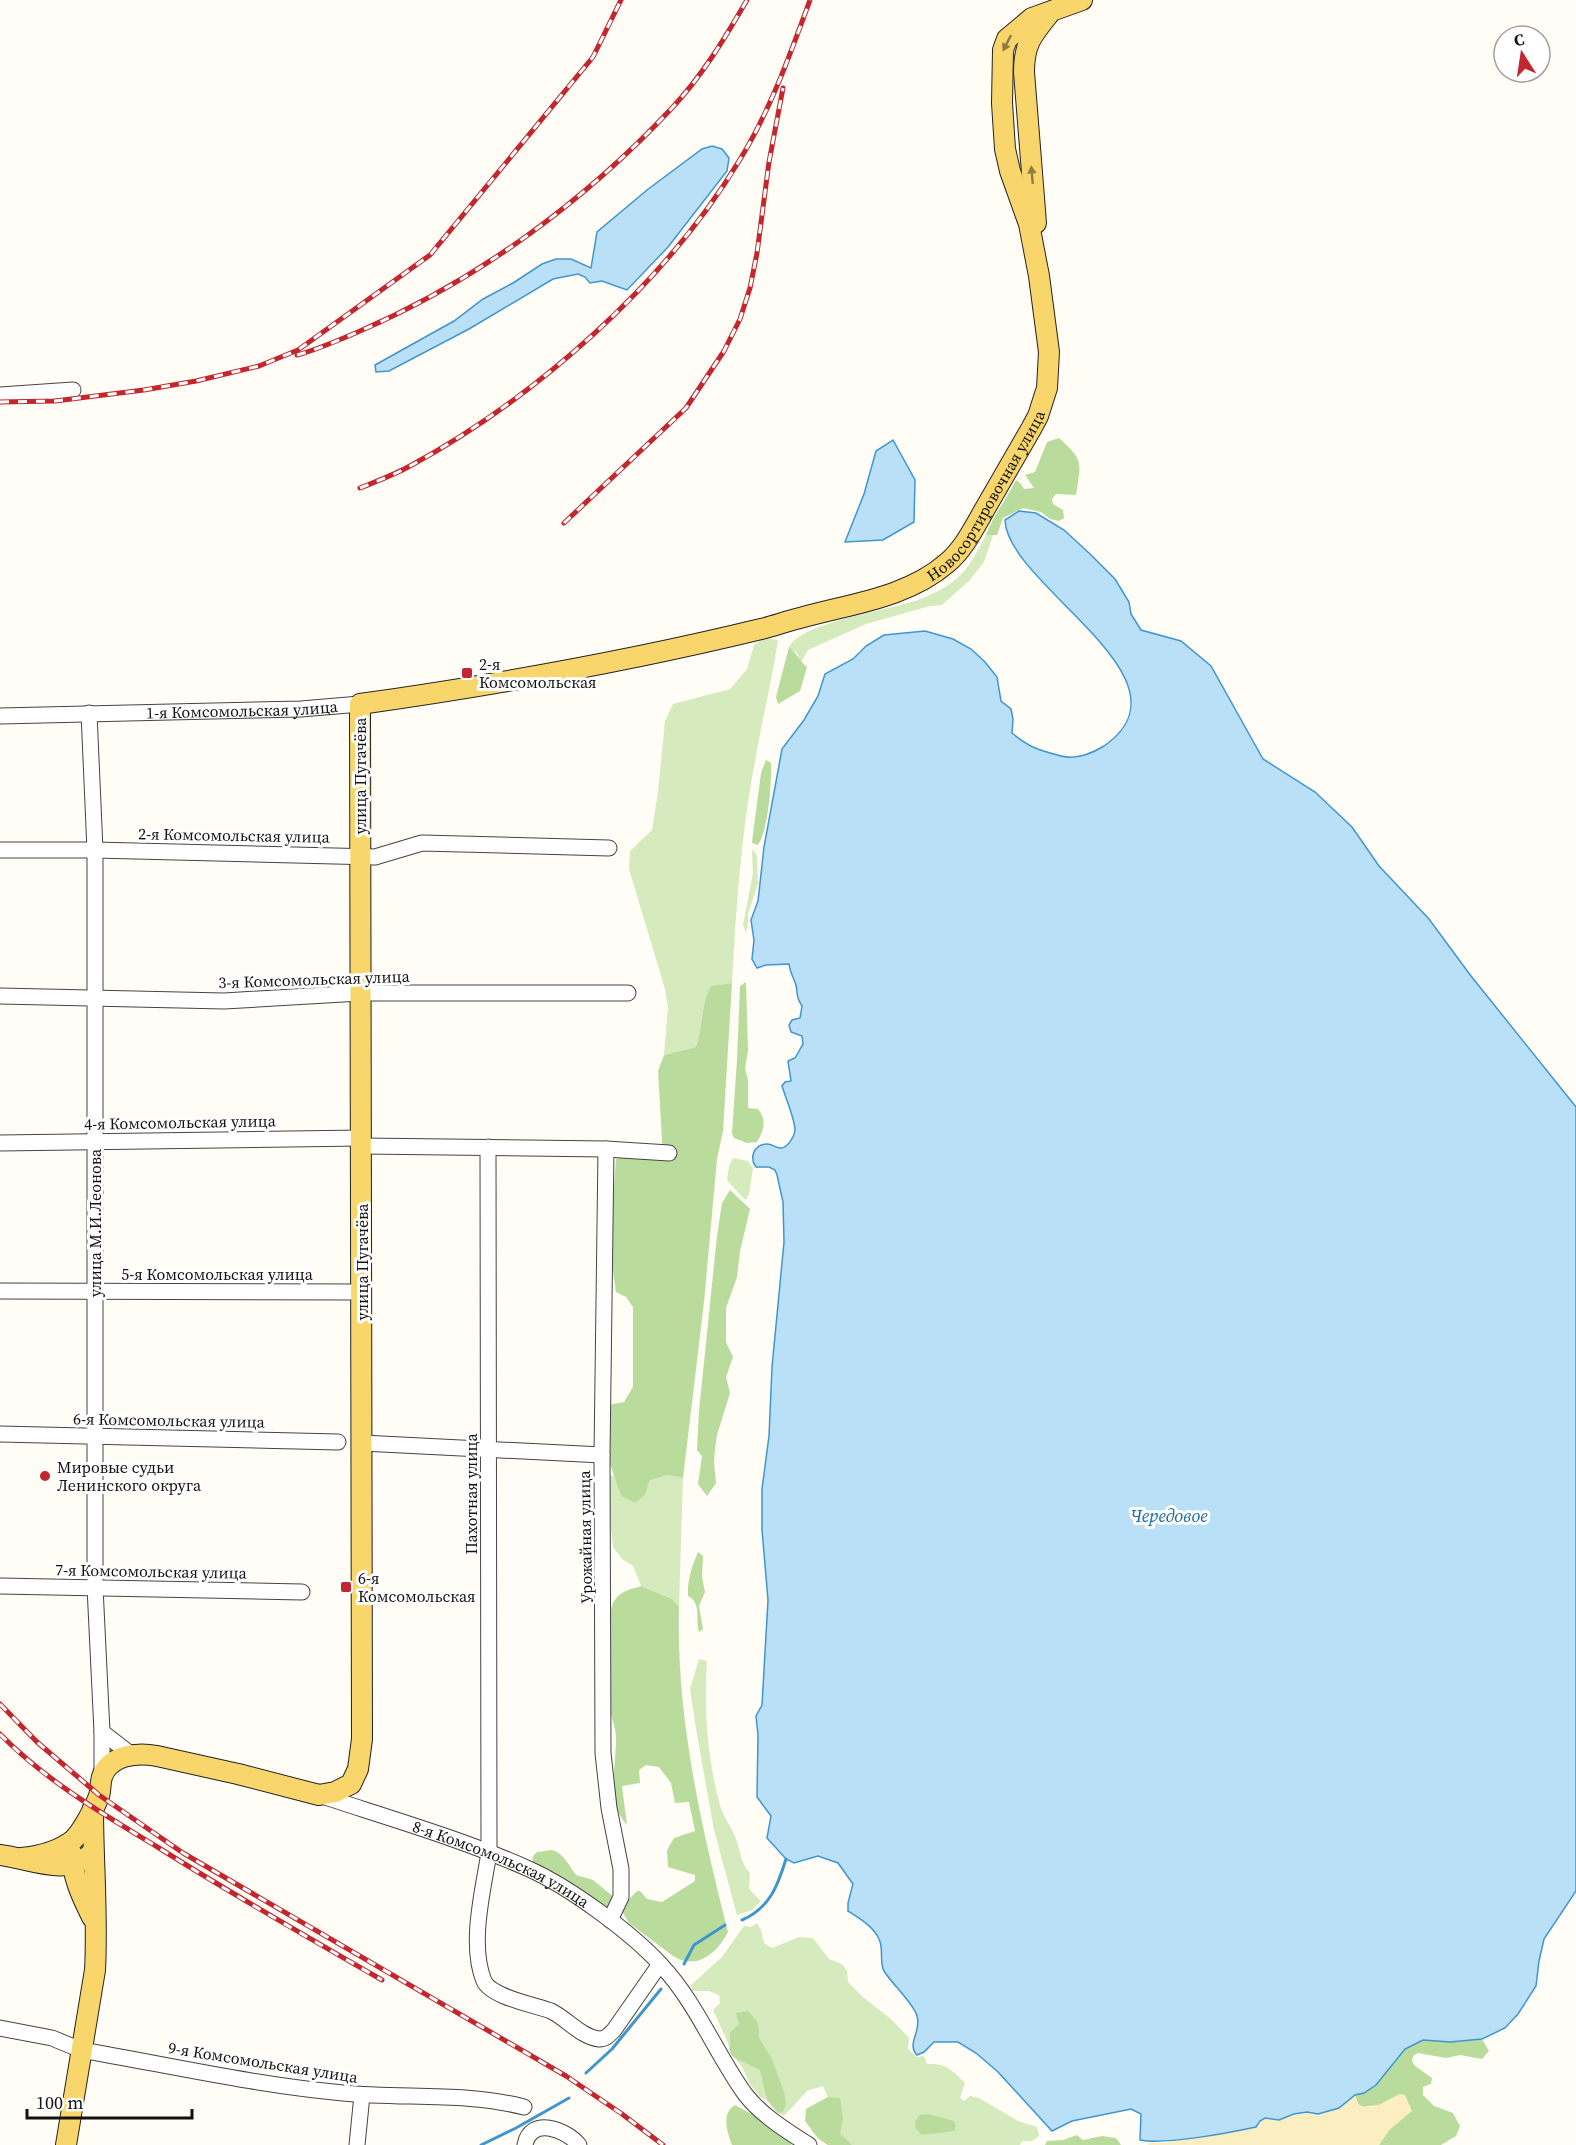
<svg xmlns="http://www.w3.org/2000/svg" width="1576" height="2145" font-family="'Source Serif 4',serif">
<rect width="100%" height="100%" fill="#fffdf5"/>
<g fill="#d5ebbd">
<path d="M 986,535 L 993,535 L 984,562 L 970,580 L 942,605 L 930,606 L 866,624 L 808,650 L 801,662 L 797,653 L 789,647 C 802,622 890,610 918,600 C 931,595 944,589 955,580 C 969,569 978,550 986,535 Z"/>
<path d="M 764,638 L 778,640 C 772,680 762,720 755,761 C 741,834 736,909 732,983 L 711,986 C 701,1002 703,1027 696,1047 L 664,1055 L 668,1008 L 665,989 L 629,869 L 630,851 L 652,830 L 658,792 L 665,721 L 673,704 L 730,689 L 747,669 L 754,645 Z"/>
<path d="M 752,850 L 754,851 L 757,856 L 758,884 L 748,914 L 748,925 L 746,933 L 743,925 L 753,873 Z"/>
<path d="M 733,1158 L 748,1161 L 753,1168 L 749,1194 L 747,1199 L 744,1199 L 727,1180 L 729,1166 Z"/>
<path d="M 614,1475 L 621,1496 L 649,1481 L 667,1475 L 683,1478 L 679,1607 L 672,1599 L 641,1586 L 633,1566 L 622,1559 L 613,1547 L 607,1490 L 609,1477 Z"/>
<path d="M 699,1659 L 707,1661 C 704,1709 707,1759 720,1805 C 723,1816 732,1828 736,1839 C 741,1852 740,1862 750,1873 L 749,1889 L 761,1901 L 752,1910 L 737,1915 L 714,1830 L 695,1723 L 690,1689 Z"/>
<path d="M 757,1923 L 761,1930 L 764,1943 L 772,1948 L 799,1937 L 813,1938 L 829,1959 L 842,1964 L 847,1971 L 848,1982 L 863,1997 L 892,2020 L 909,2038 L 908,2049 L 917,2057 L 924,2056 L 927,2064 C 946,2063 952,2070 965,2083 L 960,2098 L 964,2101 L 970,2096 L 979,2098 L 1018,2121 L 1037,2127 L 1039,2136 L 1032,2141 L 1022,2141 L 1020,2145 L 828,2145 C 814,2137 805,2125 806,2109 L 828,2097 L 823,2086 L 807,2091 L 784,2116 L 778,2113 L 767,2100 L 760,2097 L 750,2084 L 742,2067 L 730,2052 L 728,2043 L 713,2010 L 720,2003 L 719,1995 L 709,1991 L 692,1991 L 691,1985 L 722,1957 L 744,1926 L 751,1927 Z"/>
</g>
<g fill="#b9dc9c">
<path d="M 1059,438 C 1084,461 1081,461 1076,495 L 1056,494 L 1052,499 L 1053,504 L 1063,510 L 1064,518 L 1059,521 L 1050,519 L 1041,512 L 1023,508 L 1003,518 L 997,535 L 986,535 C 993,515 1007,499 1016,480 L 1021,484 L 1024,489 L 1034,488 L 1025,475 L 1035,472 L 1047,442 Z"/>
<path d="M 789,647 C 797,653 799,661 807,667 L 800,691 L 778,704 L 776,697 Z"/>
<path d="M 766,760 L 771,763 C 772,780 768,831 758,845 L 752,843 L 753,834 L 761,773 Z"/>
<path d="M 746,982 L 748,1051 L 745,1068 L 748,1080 L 748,1108 L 758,1109 C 767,1120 764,1130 757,1142 L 747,1143 L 734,1138 L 732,1133 L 737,1060 L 740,986 Z"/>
<path d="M 732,983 L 723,1131 L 717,1159 L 704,1302 L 683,1478 L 667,1475 L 649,1481 L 645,1495 L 635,1503 L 621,1496 L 606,1452 L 608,1405 L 624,1402 L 633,1387 L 633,1307 L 626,1297 L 616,1292 L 610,1249 L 616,1159 L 624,1156 L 663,1157 L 658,1071 L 664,1055 L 696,1047 C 703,1027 701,1002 711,986 Z"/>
<path d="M 730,1190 L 750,1209 L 740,1251 L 737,1277 L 726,1308 L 726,1342 L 733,1357 L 726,1377 L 730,1393 L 717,1435 L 715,1449 L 714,1462 L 716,1483 L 707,1496 L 698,1484 L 702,1456 L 697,1450 L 699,1411 L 717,1236 L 722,1203 Z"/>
<path d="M 698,1552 L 703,1556 L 702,1577 L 705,1592 L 699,1606 L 703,1629 L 699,1632 C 695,1619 702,1603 688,1596 C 687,1581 692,1566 698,1552 Z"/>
<path d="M 641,1586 L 672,1599 L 679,1607 C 676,1717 701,1825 728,1932 C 717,1953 697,1971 673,1956 L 629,1923 L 623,1913 L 624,1904 L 637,1891 L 640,1891 L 647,1899 L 662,1902 L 695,1881 L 695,1875 L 668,1867 L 667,1850 L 674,1838 L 695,1831 L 689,1802 L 675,1803 L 671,1783 L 659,1767 L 646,1765 L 639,1770 L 640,1783 L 622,1786 L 627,1825 C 605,1802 617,1763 616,1735 C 615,1726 611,1717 610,1708 C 608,1692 607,1619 612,1606 C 617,1592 628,1590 641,1586 Z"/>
<path d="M 552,1850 C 564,1853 569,1866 576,1875 L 593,1880 L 615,1898 L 610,1911 L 532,1866 L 533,1856 L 537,1852 Z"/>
<path d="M 748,2011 L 757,2021 L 759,2029 L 759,2038 L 772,2059 L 784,2092 L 786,2104 L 783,2112 L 778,2113 L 767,2100 L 760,2070 L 733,2057 L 730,2052 L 730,2032 L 739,2024 L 736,2013 Z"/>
<path d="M 1482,2039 L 1489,2051 L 1482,2059 L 1460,2055 L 1446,2058 L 1418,2053 L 1413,2056 L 1412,2061 L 1415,2066 L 1432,2078 L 1431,2084 L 1423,2087 L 1423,2095 L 1434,2106 L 1453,2113 L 1460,2126 L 1456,2136 L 1441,2145 L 1379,2145 L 1389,2130 L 1411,2111 L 1400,2094 L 1379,2105 L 1362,2107 L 1358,2104 L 1355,2095 C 1387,2087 1391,2048 1422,2040 C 1430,2038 1441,2042 1450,2042 C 1460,2042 1471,2040 1482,2039 Z"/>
<path d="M 828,2097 L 840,2098 L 843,2118 L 840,2134 L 852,2145 L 828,2145 L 819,2139 L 805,2121 L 806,2109 Z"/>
<path d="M 735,2105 L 770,2124 L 792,2145 L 732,2145 C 727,2132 721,2113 735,2105 Z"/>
<path d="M 928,2114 L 954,2121 L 956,2126 L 954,2131 L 922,2135 L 916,2129 L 915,2123 L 919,2115 Z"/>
<path d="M 1077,2135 L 1083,2140 L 1102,2136 L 1116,2138 L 1121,2145 L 1045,2145 L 1047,2141 L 1063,2140 Z"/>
</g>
<path fill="#fbeec1" d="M 1400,2094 L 1405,2095 L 1412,2111 L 1389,2130 L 1379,2145 L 1148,2145 L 1148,2143 L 1165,2143 L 1256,2127 L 1265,2118 L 1279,2120 L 1307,2112 L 1313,2115 L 1339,2108 L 1355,2095 L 1358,2104 C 1371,2113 1388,2100 1400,2094 Z"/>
<g fill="#b9e0f7" stroke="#3f96cf" stroke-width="1.5">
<path d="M 712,146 L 722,149 L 729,158 L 727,171 L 668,247 L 627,290 L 602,281 L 590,283 L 585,277 L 578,274 L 553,279 L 469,329 L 389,371 L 376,372 L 375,365 L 454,321 L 483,299 L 513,283 L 542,264 L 556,259 L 571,259 L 591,268 L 597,232 L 647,190 L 702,149 Z"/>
<path d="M 893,440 L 915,480 L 914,522 L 883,540 L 845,542 L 864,494 L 876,451 Z"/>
<path d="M 1019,511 L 1036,513 L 1064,530 L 1089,553 L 1115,579 L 1129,602 L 1131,614 L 1141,630 L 1181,641 L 1211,666 L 1263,759 L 1315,792 L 1352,827 L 1379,866 L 1429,919 L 1471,976 L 1576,1107 L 1576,1891 L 1544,1939 L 1539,1961 L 1536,1986 L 1518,2014 L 1505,2028 L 1482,2039 L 1450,2042 L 1423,2040 L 1405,2049 L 1376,2085 L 1364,2093 L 1355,2095 L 1339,2108 L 1318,2114 L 1307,2112 L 1294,2114 L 1279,2120 L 1265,2118 L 1260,2121 L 1256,2127 C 1228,2133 1165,2145 1140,2140 L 1141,2114 L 1131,2109 L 1072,2121 L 1052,2131 L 998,2072 L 976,2053 L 958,2042 L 934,2042 L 924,2052 L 917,2055 C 906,2043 922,2032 917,2016 C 914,2004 892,1984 884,1971 C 879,1962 884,1949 879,1939 C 874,1927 859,1918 848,1911 L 848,1903 L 853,1884 L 838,1863 L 818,1856 L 794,1863 L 786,1859 L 767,1838 L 771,1816 L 757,1797 L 758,1735 L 756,1716 L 762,1705 L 768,1600 L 762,1530 L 762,1489 L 769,1436 L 772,1367 L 784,1242 L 783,1202 L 777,1175 L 775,1170 L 769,1167 L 756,1167 C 749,1158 754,1144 767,1144 C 772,1144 776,1148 780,1148 C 787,1149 794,1137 795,1131 C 796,1122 785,1096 782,1086 L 785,1082 L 791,1081 L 788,1061 L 795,1058 L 803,1044 L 802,1036 L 791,1032 L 789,1025 L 792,1020 L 800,1018 L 802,1006 C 796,996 798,996 796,985 C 794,979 790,972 789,964 L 766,965 L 757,968 L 752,959 L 754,940 L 751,920 L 758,901 L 764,847 L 782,749 L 804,720 L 818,696 L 825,674 L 853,659 L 866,646 L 884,635 L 925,631 L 953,639 L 971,649 L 985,662 L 997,677 L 1001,701 L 1011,709 L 1013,719 L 1012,733 C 1030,748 1039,750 1061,756 C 1077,760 1091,754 1104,746 C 1201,679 1007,586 1005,520 Z"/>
</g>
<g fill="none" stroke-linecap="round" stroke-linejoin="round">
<g stroke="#3f96cf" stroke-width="3">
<path d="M 742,1920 C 770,1908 778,1885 786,1859"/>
<path d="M 684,1964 L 694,1945 L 725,1925"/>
<path d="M 586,2073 L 612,2049 L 661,1989"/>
<path d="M 481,2145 L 516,2128 L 569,2098"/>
</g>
<defs>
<g id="minor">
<path d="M 0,395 L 73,390"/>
<path d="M 89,713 L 95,850 L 95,1587 L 102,1732 L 102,1777"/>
<path id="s1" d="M 0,716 L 301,709 L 360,704"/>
<path d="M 0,850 L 95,850 L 375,857 L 422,843 L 609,848"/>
<path d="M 0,996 L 224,1001 L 360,993 L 628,993"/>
<path d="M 0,1143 L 362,1138"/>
<path d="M 362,1146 L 606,1149 L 669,1153"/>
<path d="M 488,1147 L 489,1853 C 483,1890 469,1945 484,1981 C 491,1997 535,2005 551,2011 C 566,2018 581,2037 599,2039 C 606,2039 609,2035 614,2030 L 660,1964"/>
<path d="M 606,1149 L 602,1455 L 603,1753 L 609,1808 L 621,1869 L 621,1897 L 610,1920"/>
<path d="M 0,1291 L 362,1292"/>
<path d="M 0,1434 L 338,1442"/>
<path d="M 362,1443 L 602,1455"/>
<path d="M 0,1586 L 302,1592"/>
<path d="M 102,1732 L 133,1756"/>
<path id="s2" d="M 319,1795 C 389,1818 462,1839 529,1869 C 569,1887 631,1932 661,1965 C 696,2002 715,2052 745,2094 C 761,2115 787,2131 809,2145"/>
<path d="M 0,2028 L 52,2038 L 81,2050 C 168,2065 255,2085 343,2093 C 403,2099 465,2092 524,2107"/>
<path d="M 357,2145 L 362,2095"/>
<path d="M 525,2145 C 530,2116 566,2129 579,2145"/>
</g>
<g id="major">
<path d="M 1036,223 L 1024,72 C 1024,44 1032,35 1049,14"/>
<path d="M 72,1854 C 72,1876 82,1897 92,1917"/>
<path d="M 0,1855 C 32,1859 67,1878 93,1852"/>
<path id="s3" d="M 21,1858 C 40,1856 58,1852 73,1840 C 82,1832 95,1807 99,1796 C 101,1790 100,1783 102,1777 C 109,1755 137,1752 157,1756 L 238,1774 L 319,1795 L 335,1792 L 351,1784 L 358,1769 L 362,1739 L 360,704 C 495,685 629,661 761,629 C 774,626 787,621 800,618 C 849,604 907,598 947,563 C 964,549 975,526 986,507 C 1001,481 1016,455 1031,429 L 1038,416 L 1047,388 L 1049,352 L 1039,276 L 1029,224 L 1010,171 L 1005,149 L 1002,103 L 1003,50 L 1007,39 L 1032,18 L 1082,0"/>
<path d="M 66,2145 L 95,1970 C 98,1917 93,1862 93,1808"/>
</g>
</defs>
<use href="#minor" stroke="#444" stroke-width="17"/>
<use href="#major" stroke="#222" stroke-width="22"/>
<use href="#minor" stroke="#fff" stroke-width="15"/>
<use href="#major" stroke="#f9d66b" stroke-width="20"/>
<defs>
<g id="rail">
<path d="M 297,355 C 319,349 339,340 360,331 C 478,280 585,201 672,108 C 702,76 725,38 747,0"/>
<path d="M 0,402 L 55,401 L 144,390 L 196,381 L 259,366 L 298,350 L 430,255 L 593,57 L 621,0"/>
<path d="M 360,488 C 377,481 394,475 410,466 C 535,398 665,284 739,161 C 770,111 790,55 810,0"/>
<path d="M 564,523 L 686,408 L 724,351 L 740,319 L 750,288 L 757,253 L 769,162 L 783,88"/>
<path d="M 0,1704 L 37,1742 L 99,1795 L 183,1853 L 566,2076 L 622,2114 L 663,2145"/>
<path d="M 0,1734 C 46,1781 103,1814 159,1848 C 232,1894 307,1937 382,1980"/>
</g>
</defs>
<use href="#rail" stroke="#c4262e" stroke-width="5"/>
<use href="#rail" stroke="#fff" stroke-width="3" stroke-dasharray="9" stroke-linecap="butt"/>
</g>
<defs><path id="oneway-solid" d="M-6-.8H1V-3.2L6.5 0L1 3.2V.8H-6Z" transform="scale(1.5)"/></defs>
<g fill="#917d42">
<use href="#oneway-solid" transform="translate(1007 43) rotate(117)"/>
<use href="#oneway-solid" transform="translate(1032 175) rotate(-95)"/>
</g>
<g fill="#c4262e" stroke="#fff" stroke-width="2">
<rect x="461" y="667" width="12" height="12" rx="3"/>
<circle cx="45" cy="1476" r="6"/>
<rect x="340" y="1581" width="12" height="12" rx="3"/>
</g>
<g text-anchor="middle" stroke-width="6" stroke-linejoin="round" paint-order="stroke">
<g font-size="16" fill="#111" stroke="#fff">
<text dy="6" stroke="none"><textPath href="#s3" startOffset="2158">Новосортировочная улица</textPath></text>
<text dy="6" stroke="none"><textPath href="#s1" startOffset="242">1-я Комсомольская улица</textPath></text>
<text transform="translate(360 776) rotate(-90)" y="6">улица Пугачёва</text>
<text transform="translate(234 835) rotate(1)" y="6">2-я Комсомольская улица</text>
<text transform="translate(314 979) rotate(-2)" y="6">3-я Комсомольская улица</text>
<text transform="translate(180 1122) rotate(-1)" y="6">4-я Комсомольская улица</text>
<text transform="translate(95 1223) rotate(-90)" y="6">улица М.И.Леонова</text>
<text transform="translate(362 1262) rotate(-90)" y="6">улица Пугачёва</text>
<text x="217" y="1280">5-я Комсомольская улица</text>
<text transform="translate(169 1420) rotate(1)" y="6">6-я Комсомольская улица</text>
<text transform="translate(471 1494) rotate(-90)" y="6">Пахотная улица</text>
<text transform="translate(585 1537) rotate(-91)" y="6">Урожайная улица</text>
<text transform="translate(151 1571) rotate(1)" y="6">7-я Комсомольская улица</text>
<text dy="6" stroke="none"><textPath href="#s2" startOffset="195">8-я Комсомольская улица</textPath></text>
<text transform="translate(263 2062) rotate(9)" y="6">9-я Комсомольская улица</text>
</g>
<g font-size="16" fill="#111" stroke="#fff" text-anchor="start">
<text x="479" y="670">2-я<tspan x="479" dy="18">Комсомольская</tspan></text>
<text x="57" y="1473">Мировые судьи<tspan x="57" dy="18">Ленинского округа</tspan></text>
<text x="358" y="1584">6-я<tspan x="358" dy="18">Комсомольская</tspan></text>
</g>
<g font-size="18" font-style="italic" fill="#1768a6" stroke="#fff">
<text x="1169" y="1522">Чередовое</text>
</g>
</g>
<g transform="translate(1522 54) rotate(348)"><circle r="28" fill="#ffffff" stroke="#a0a0a0" stroke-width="1.5"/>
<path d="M0-4.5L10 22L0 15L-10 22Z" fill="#c4262e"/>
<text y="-9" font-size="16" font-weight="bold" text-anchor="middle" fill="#111111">С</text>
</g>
<path d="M27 2109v9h165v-9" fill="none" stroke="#111111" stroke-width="3"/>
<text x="36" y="2109" font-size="18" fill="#111111" stroke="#ffffff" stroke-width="4.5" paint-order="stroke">100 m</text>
</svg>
